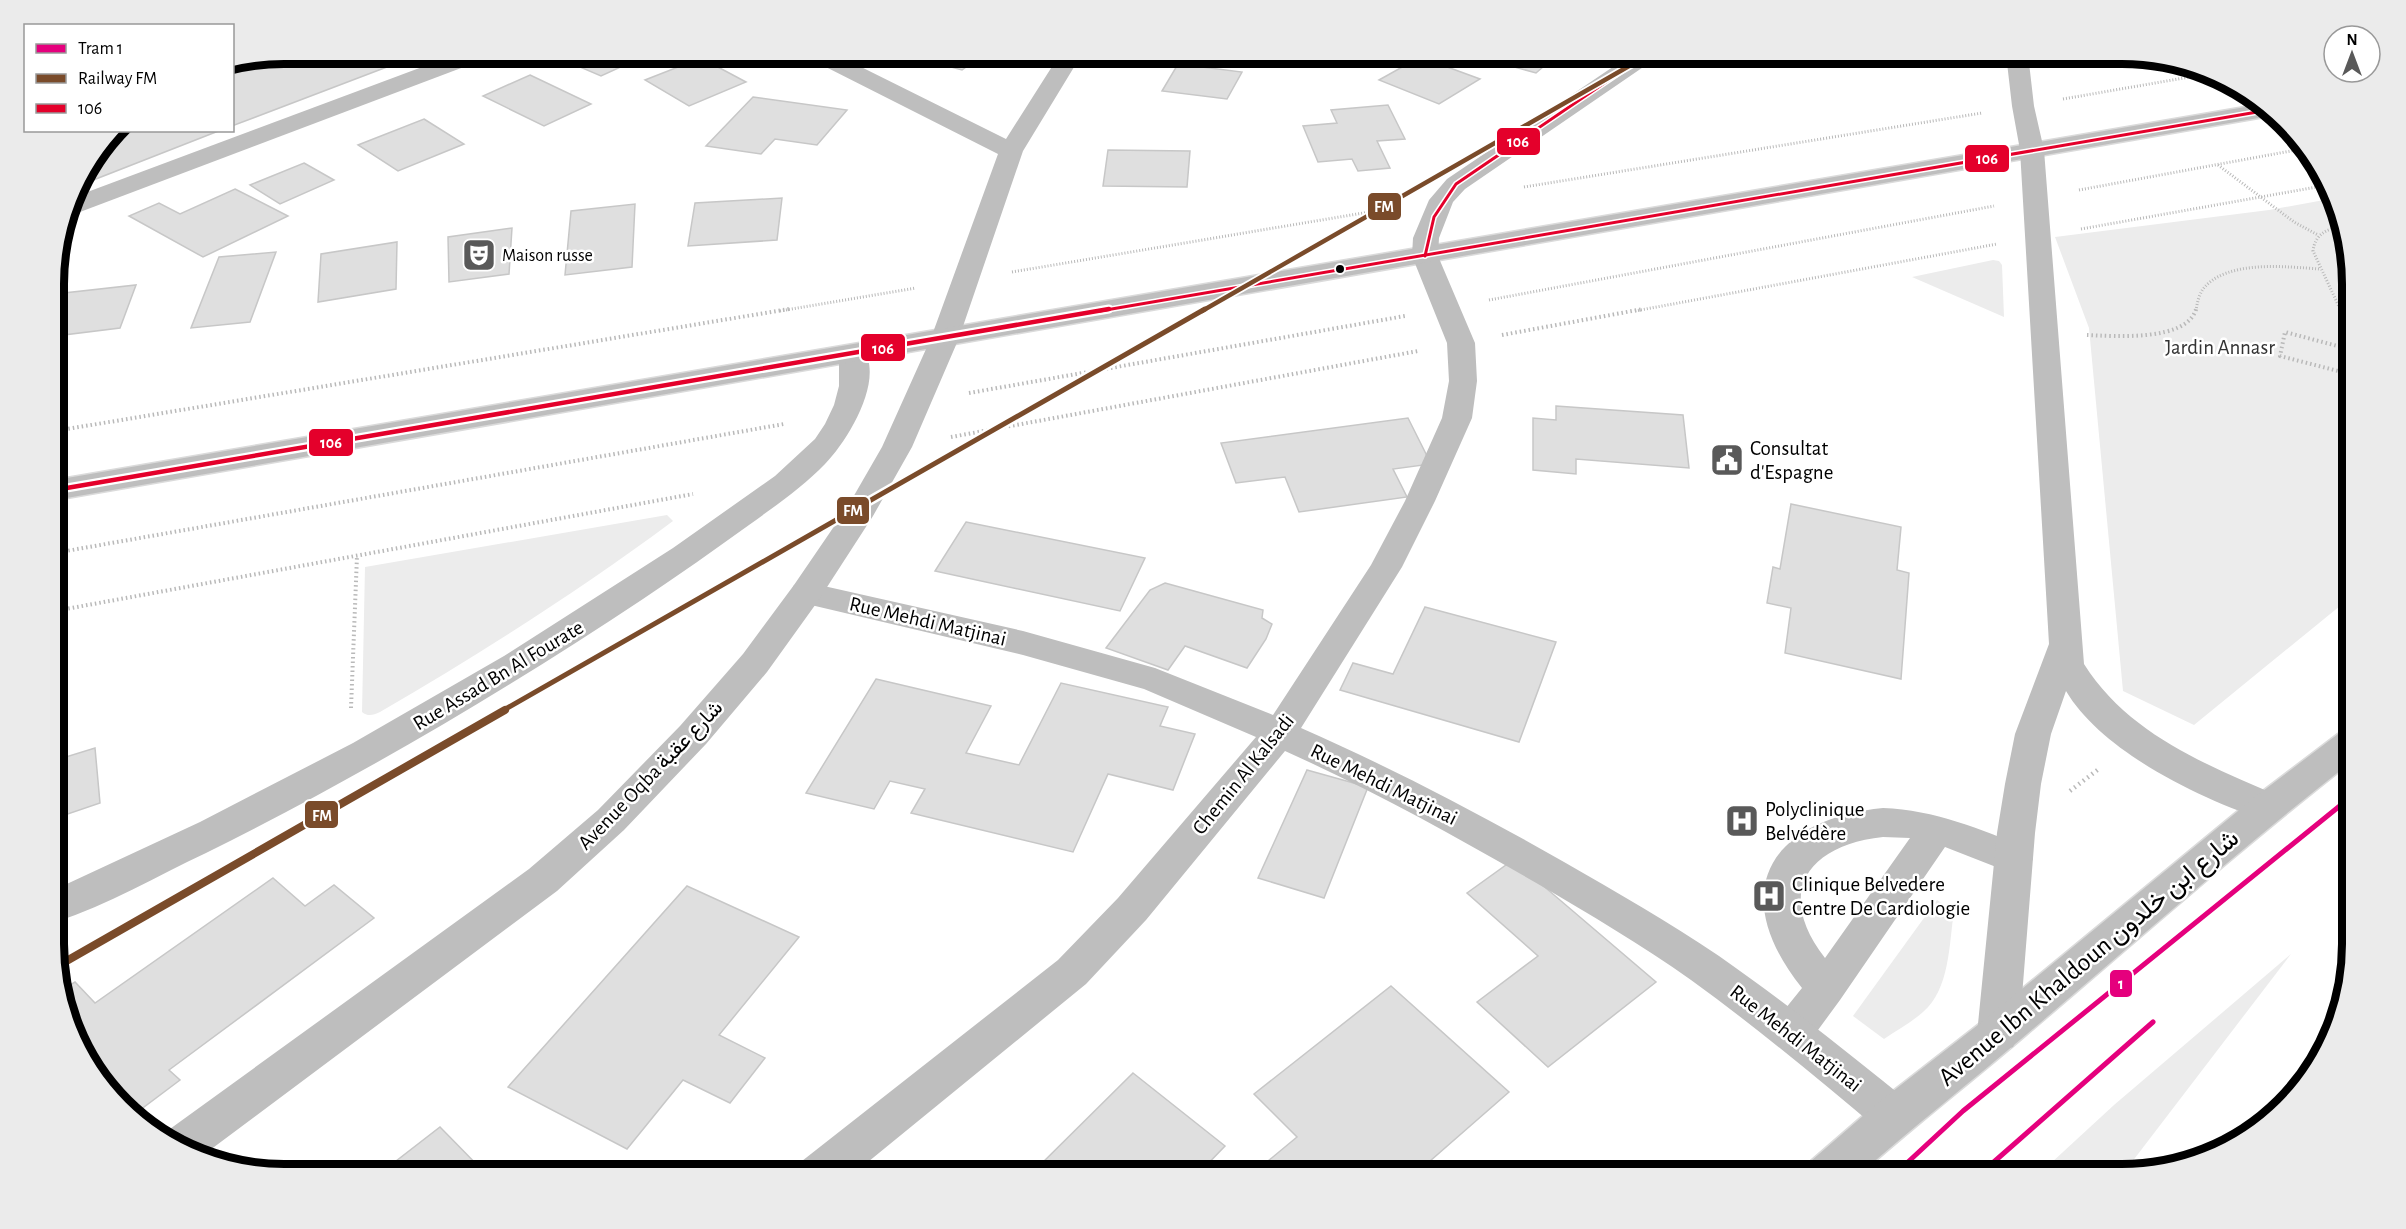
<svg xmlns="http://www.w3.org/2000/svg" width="2406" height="1229" font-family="'Alegreya Sans',Vazirmatn,sans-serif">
<rect width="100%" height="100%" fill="#fff"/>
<g fill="#ececec">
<path d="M 2335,198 L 2350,255 L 2351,597 L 2194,725 L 2123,691 L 2089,328 L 2055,237 L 2269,210 Z"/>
<path d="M 1993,260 L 1999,261 L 2002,265 L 2004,317 L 1912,277 Z"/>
<path d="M 667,515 L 673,521 C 579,591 481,653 380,712 C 373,715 368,717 362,712 L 365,567 Z"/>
<path d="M 1937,900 L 1954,911 C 1949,944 1950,989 1923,1012 C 1912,1022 1897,1030 1884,1039 L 1853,1016 Z"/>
<path d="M 2291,954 L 2122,1175 L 2038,1175 L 2114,1105 Z"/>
</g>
<g fill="#dfdfdf" stroke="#c7c7c7" stroke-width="1.5">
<path d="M 284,54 L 421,54 L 232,126 L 232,64 Z"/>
<path d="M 581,54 L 649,54 L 601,76 L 566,61 Z"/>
<path d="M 903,54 L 984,54 L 962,70 Z"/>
<path d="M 1468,54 L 1558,54 L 1536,73 Z"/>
<path d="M 1890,54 L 1965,54 L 1967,56 L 1901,64 Z"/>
<path d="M 1420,57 L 1480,79 L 1439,104 L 1379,80 Z"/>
<path d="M 701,58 L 746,82 L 689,106 L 645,80 Z"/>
<path d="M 1178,64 L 1242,72 L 1227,99 L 1162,91 Z"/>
<path d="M 530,75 L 591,104 L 544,126 L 483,96 Z"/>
<path d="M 753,97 L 847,110 L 817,145 L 775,139 L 761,154 L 706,146 Z"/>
<path d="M 1388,105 L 1405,139 L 1377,141 L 1390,168 L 1358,171 L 1352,159 L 1318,162 L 1303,126 L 1337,123 L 1331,110 Z"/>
<path d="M 424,119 L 464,144 L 398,171 L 358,145 Z"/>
<path d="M 118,130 L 221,130 L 83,184 L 79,180 Z"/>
<path d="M 1108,150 L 1190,151 L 1187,187 L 1103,186 Z"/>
<path d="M 304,163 L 334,180 L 280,204 L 250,185 Z"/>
<path d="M 235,189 L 288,216 L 203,257 L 129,216 L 159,203 L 180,214 Z"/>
<path d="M 782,198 L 777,240 L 688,246 L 695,203 Z"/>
<path d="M 635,204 L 632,267 L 565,275 L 571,211 Z"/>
<path d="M 512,228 L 509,274 L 449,282 L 448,237 Z"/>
<path d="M 397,242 L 396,289 L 318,302 L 321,254 Z"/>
<path d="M 276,252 L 250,322 L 191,328 L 219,257 Z"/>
<path d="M 136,285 L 120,328 L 55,336 L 61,316 L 55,317 L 55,294 Z"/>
<path d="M 1556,406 L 1683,415 L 1689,468 L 1576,459 L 1576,474 L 1533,470 L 1533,418 L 1556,420 Z"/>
<path d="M 1408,418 L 1431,464 L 1393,469 L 1407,497 L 1299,512 L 1285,477 L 1236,483 L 1221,443 Z"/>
<path d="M 1791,504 L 1901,527 L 1897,570 L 1909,573 L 1901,679 L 1785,653 L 1791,608 L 1767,603 L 1773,567 L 1780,569 Z"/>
<path d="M 966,522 L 1145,558 L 1120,611 L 935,571 Z"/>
<path d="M 1165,583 L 1263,610 L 1262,618 L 1272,624 L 1266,639 L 1247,668 L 1185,646 L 1168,670 L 1106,648 L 1150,590 Z"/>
<path d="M 1425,607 L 1556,642 L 1519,742 L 1340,690 L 1353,663 L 1393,674 Z"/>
<path d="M 876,679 L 991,706 L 966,753 L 1019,765 L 1061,683 L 1168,707 L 1160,726 L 1195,734 L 1173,790 L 1108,774 L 1073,852 L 911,813 L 925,789 L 890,781 L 874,809 L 806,793 Z"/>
<path d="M 95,748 L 100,803 L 56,818 L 56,760 Z"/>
<path d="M 1307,770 L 1368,787 L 1324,898 L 1258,878 Z"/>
<path d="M 1513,860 L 1656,982 L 1548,1067 L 1477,1002 L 1538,956 L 1467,893 Z"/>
<path d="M 273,878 L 305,906 L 334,885 L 374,918 L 169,1070 L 180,1080 L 136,1113 L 101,1085 L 71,1032 L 60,991 L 75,982 L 95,1003 Z"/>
<path d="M 687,886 L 799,937 L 719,1035 L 765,1058 L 730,1103 L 683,1080 L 627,1149 L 508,1087 Z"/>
<path d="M 1391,986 L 1509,1092 L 1414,1175 L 1271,1175 L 1262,1166 L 1297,1137 L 1254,1094 Z"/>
<path d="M 1133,1073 L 1225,1146 L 1197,1175 L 1030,1175 Z"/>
<path d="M 440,1127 L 487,1175 L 378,1175 Z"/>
</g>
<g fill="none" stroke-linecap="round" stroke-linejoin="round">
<defs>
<g id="primary">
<path d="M 2257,105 L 2270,116 L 55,500 L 55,480 Z"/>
<path d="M 2351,730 L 2351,762 C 2240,849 2134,943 2027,1034 C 1971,1082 1914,1126 1859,1175 L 1805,1175 L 1811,1161 L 1879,1102 L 1983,1021 L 2255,797 L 2338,734 Z"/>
</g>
</defs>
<use href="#primary" stroke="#dbdbdb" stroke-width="3"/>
<g stroke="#b9b9b9" stroke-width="3" stroke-dasharray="1 2" stroke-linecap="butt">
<path d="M 2063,99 L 2207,74"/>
<path d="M 2218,165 L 2294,222 L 2318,235"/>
<path d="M 1524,187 L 1982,113"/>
<path d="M 2079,190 L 2307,148"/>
<path d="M 2081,229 L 2328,185"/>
<path d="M 1012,272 L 1393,208"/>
<path d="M 1489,300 L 1994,206"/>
<path d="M 780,311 L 916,288"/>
<path d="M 1635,311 L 1997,244"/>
<path d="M 2196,311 C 2197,303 2199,295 2203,289 C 2227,259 2287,267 2320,269"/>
<path d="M 2341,311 L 2313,251 C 2315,234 2327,229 2342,226"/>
</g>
<g stroke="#b9b9b9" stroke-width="4" stroke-dasharray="1.5 3" stroke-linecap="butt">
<path d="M 2340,309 L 2346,342 L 2343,383 L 2350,400"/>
<path d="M 1502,335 L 1643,309"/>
<path d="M 2087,335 C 2114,336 2187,342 2196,309"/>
<path d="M 2342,372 L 2280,356 L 2285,332 L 2345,348"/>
<path d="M 969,393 L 1405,316"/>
<path d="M 55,431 L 789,309"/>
<path d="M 951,437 L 1418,351"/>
<path d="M 55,553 L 784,424"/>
<path d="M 55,611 L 693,494"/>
<path d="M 351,708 L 357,556"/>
</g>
<path stroke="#b9b9b9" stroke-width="4.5" stroke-dasharray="1.5 4" stroke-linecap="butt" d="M 2070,791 L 2100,768"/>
<path fill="#bebebe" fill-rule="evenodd" d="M 1883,808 C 1935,810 1980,829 2027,848 L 2033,859 L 2027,870 L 2014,874 L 1945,847 L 1840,1000 L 1807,1045 L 1792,1050 L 1777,1045 L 1771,1032 L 1777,1019 L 1802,988 C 1726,893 1768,820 1883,808 ZM 1883,837 L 1910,838 L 1825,958 C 1774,892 1808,845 1883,837 Z"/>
<g fill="#bebebe" fill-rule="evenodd">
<path d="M 457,54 L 488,54 L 485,59 L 80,212 L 69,214 L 74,197 Z"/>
<path d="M 1632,54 L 1658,54 L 1655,59 L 1465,189 L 1453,202 L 1439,238 L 1438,256 L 1475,343 L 1477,381 L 1472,418 L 1435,501 L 1402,567 L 1301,728 C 1392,768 1478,813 1564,862 C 1616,892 1669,922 1719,956 C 1785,1002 1847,1052 1909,1102 L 1915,1116 L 1909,1130 L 1894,1135 L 1879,1130 C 1817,1078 1756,1027 1691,980 C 1642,945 1589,914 1538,884 C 1455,836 1372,790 1285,751 L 1146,920 L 1086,984 L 852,1175 L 796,1175 L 802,1161 L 1058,960 L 1118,898 L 1256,737 L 1144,689 L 1023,655 L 794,601 L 790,593 L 794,585 L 806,582 L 1023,631 L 1155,668 L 1273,715 L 1371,565 L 1405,501 L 1442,418 L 1449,381 L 1447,343 L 1412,256 L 1413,238 L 1429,200 L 1447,179 Z"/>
<path d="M 2006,54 L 2028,54 L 2034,106 L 2044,150 L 2084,664 C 2129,735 2207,765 2281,797 L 2286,807 L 2281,817 L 2268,821 C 2202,800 2102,752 2066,691 L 2051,734 L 2041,784 L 2035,833 L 2019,1034 L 2013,1047 L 1998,1052 L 1983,1047 L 1977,1034 L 1997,833 L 2005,784 L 2015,734 L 2049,644 L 2020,150 L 2012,106 Z"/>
<path d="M 853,346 L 863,348 C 885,380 848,440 825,464 C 803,487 775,506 749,525 C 714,550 679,575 643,599 C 503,692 357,778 206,853 C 157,876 108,905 56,922 L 56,889 L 200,822 L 353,743 L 504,656 L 673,548 L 775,476 L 815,439 L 825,424 L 834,405 L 839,386 L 839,354 L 843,348 Z"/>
</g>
<path fill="#bebebe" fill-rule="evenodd" d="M 807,54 L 835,54 L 1006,139 L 1060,54 L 1082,54 L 1023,151 L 959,338 L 912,447 L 873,516 L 818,601 L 767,672 L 706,744 L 624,830 L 557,891 L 202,1156 L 183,1151 L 163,1134 L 529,869 L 598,810 L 680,726 L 743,654 L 794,585 L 848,506 L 882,447 L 931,338 L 998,154 L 810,59 Z"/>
<use href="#primary" fill="#bebebe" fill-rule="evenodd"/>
<defs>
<g id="bus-1-far1">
<path d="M 1425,256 L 1434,217 L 1456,184 L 1647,54"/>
<path d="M 1100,311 L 2263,111"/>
</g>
<path id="bus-1" d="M 55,490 L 1109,309"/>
</defs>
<use href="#bus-1-far1" stroke="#fff" stroke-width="6"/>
<use href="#bus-1" stroke="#fff" stroke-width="9"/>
<use href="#bus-1-far1" stroke="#e4002b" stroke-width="3"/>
<use href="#bus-1" stroke="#e4002b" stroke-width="4.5"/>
<defs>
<path id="rail-1-far2" d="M 1202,311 L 1650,54"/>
<path id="rail-1-far1" d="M 502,711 L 1205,309"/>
<path id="rail-1" d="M 56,967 L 505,710"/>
</defs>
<use href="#rail-1-far2" stroke="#fff" stroke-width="8"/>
<use href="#rail-1-far1" stroke="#fff" stroke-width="10"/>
<use href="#rail-1" stroke="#fff" stroke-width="12"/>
<use href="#rail-1-far2" stroke="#7a4b2a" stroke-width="4.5"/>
<use href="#rail-1-far1" stroke="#7a4b2a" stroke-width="5"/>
<use href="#rail-1" stroke="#7a4b2a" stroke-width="8"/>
<defs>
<g id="tram-1">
<path d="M 1894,1175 L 1963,1111 L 2352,796"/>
<path d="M 1979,1175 L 2153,1022"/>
</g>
</defs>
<use href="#tram-1" stroke="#fff" stroke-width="10"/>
<use href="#tram-1" stroke="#e5007d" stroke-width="5"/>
</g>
<defs>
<symbol id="theatre-square" viewBox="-11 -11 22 22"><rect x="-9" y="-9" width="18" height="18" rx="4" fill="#595959" stroke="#fff"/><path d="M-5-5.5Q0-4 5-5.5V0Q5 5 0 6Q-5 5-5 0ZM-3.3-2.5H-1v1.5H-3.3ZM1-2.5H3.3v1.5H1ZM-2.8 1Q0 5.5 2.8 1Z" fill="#fff"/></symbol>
<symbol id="civic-square" viewBox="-11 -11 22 22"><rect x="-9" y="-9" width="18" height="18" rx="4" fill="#595959" stroke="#fff"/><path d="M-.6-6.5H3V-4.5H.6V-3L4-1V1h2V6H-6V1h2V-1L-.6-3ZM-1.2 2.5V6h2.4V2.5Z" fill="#fff"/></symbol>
<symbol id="hospital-square" viewBox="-11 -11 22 22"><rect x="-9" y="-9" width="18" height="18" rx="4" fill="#595959" stroke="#fff"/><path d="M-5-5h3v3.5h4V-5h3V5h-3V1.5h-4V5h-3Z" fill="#fff"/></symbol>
</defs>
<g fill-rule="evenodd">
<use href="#theatre-square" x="460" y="236" width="38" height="38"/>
<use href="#civic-square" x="1708" y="441" width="38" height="38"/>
<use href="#hospital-square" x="1723" y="802" width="38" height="38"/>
<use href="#hospital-square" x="1750" y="877" width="38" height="38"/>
</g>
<circle fill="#000" stroke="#fff" stroke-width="2" cx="1340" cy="269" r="5"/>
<g text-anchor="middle" stroke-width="5" stroke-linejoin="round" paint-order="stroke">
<g font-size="18" fill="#000" stroke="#fff" text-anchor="start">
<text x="502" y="261">Maison russe</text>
</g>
<g font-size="21" fill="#333" stroke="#fff">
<text x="2220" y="354">Jardin Annasr</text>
</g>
<g font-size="21" fill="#000" stroke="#fff" text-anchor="start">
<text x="1750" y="455">Consultat<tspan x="1750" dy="24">d'Espagne</tspan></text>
<text x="1765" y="816">Polyclinique<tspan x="1765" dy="24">Belvédère</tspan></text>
<text x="1792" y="891">Clinique Belvedere<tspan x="1792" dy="24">Centre De Cardiologie</tspan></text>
</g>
<g font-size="21" fill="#000" stroke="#fff">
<text transform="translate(928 621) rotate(13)" y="7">Rue Mehdi Matjinai</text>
<text transform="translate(498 675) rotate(-31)" y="7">Rue Assad Bn Al Fourate</text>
<text transform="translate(1243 774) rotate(-51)" y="7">Chemin Al Kalsadi</text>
<text transform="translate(650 775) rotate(-46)" y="7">Avenue Oqba شارع عقبة</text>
<text transform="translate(1384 784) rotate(26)" y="7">Rue Mehdi Matjinai</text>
<text transform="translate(1796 1038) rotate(38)" y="7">Rue Mehdi Matjinai</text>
</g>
<g font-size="26" fill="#000" stroke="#fff">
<text transform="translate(2088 957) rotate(-40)" y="9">Avenue Ibn Khaldoun شارع ابن خلدون</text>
</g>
</g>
<path d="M0 0H2406V1229H0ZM284 64H2122A220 220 0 0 1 2342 284V944A220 220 0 0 1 2122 1164H284A220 220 0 0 1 64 944V284A220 220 0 0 1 284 64Z" fill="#ebebeb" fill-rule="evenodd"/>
<path fill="none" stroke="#000" stroke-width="8" d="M284 64H2122A220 220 0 0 1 2342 284V944A220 220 0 0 1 2122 1164H284A220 220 0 0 1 64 944V284A220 220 0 0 1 284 64Z"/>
<g stroke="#fff" stroke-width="2">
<rect x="1496" y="127" width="45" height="29" rx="6" fill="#e4002b"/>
<rect x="1964" y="144" width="46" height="29" rx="6" fill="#e4002b"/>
<rect x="1367" y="192" width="35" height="29" rx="6" fill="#7a4b2a"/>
<rect x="860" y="333" width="46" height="29" rx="6" fill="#e4002b"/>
<rect x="308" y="428" width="46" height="29" rx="6" fill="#e4002b"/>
<rect x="836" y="496" width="34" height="29" rx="6" fill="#7a4b2a"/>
<rect x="304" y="800" width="35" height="29" rx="6" fill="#7a4b2a"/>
<rect x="2109" y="969" width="24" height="29" rx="6" fill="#e5007d"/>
</g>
<g font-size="16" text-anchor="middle" font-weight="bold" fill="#fff">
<text x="1518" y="147">106</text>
<text x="1987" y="164">106</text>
<text x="1384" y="212">FM</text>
<text x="883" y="354">106</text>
<text x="331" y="448">106</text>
<text x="853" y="516">FM</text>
<text x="322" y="821">FM</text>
<text x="2121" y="989">1</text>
</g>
<rect x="24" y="24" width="210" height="108" fill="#ffffff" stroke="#999999" stroke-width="1.5"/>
<rect x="36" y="44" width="30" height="9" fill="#e5007d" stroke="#999999" stroke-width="1.5"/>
<text x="78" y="54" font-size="18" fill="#000000">Tram 1</text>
<rect x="36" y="74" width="30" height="9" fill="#7a4b2a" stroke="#999999" stroke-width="1.5"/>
<text x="78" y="84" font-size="18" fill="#000000">Railway FM</text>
<rect x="36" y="104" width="30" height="9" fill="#e4002b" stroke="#999999" stroke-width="1.5"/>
<text x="78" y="114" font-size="18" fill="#000000">106</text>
<g transform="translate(2352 54)"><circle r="28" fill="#ffffff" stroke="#999999" stroke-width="1.5"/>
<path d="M0-4.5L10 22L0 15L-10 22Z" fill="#595959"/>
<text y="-9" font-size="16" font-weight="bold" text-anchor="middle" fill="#000000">N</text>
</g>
</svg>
